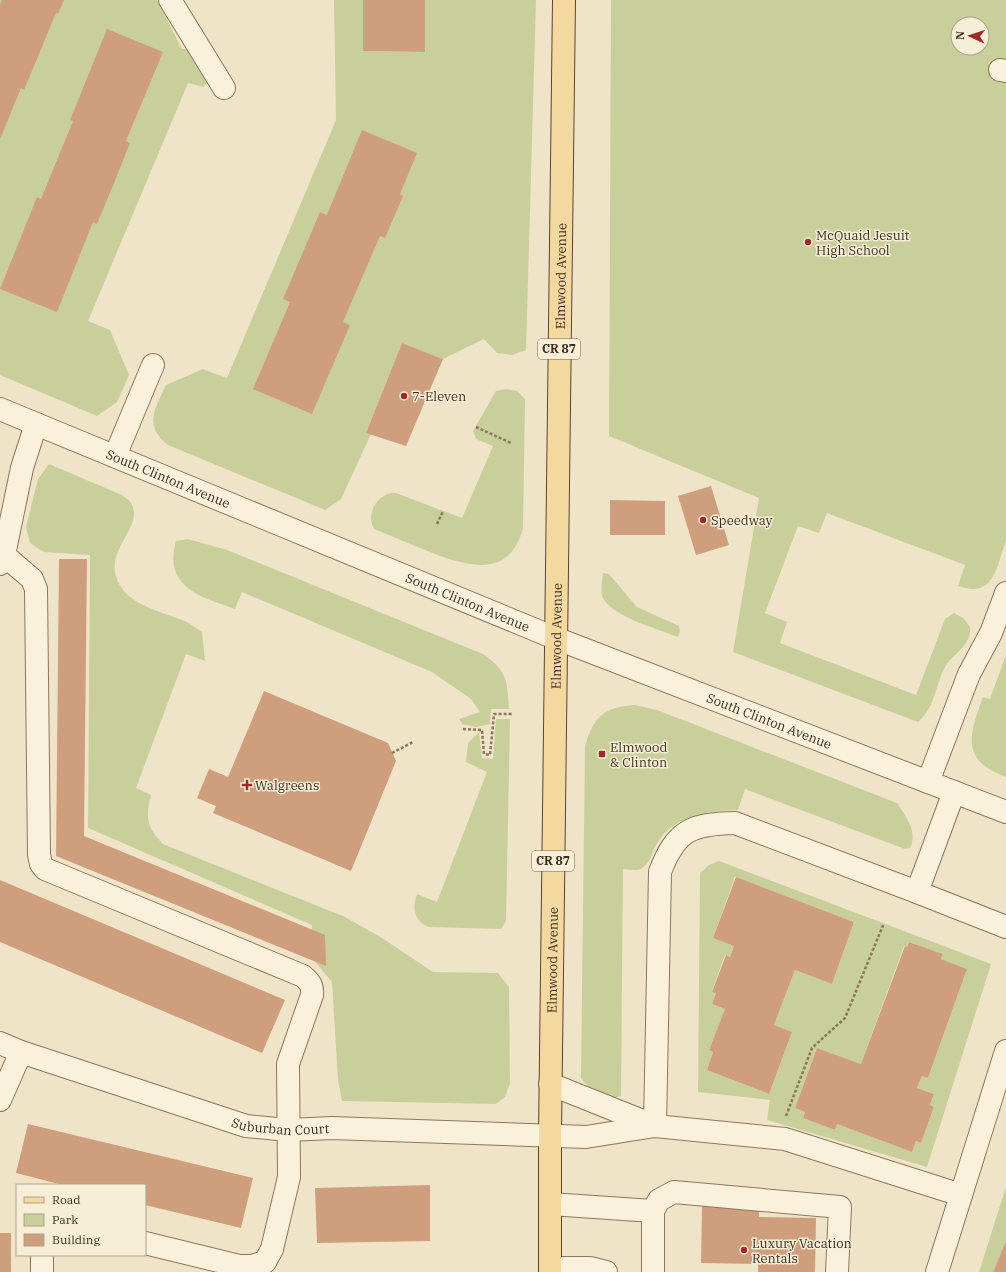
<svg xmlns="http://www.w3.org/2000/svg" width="1006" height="1272" font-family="'IBM Plex Serif',serif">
<rect width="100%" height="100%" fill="#f0e4c8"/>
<g fill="#c9cf9b" fill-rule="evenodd">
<path d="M 0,0 L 157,0 L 182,49 L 197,49 L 213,69 L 204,87 L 188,83 L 88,321 L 110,330 L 129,375 L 117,402 L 97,416 L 0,375 Z"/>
<path d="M 334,0 L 363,0 L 363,51 L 424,52 L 425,0 L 536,0 L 526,350 L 512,355 L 497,353 L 484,339 L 443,359 L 402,343 L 366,433 L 371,434 L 341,499 L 325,510 L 168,445 C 143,425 155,409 166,385 L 203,369 L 227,378 L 336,120 Z"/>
<path d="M 611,0 L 1006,0 L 1006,541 C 996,568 994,599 958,586 L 965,565 L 827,513 L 819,533 L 798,526 L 765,613 L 787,622 L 780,643 L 916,695 L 945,619 L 954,613 L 963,618 L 970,627 C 972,646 953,653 945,667 C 935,686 935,708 918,722 L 733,652 L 759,498 L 609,436 ZM 958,24 L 982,24 L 982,48 L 958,48 Z"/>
<path d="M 506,389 L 517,391 L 525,399 L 523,528 C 509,582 463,565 425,550 C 408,543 391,536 374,529 C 365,513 378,492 396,493 L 462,518 L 493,446 L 476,439 L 473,431 L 496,391 Z"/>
<path d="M 49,464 L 122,495 C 125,497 129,500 131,503 C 147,529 94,554 124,591 C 137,607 168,614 187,622 C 192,625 197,629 202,632 L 205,661 L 186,654 L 136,788 L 151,795 C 145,818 147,827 163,844 L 343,916 L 379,936 L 433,972 L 498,973 L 509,987 L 510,1083 L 505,1097 L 496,1104 L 342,1101 L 338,1080 L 332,982 L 310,956 L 312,925 L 88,828 L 90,555 L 44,552 L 30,543 L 26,527 L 38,479 Z"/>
<path d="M 188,539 L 227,550 L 483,654 C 508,672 507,680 509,709 L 491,709 L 490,724 L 476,727 L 462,724 L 459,719 L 480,712 L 471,699 L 432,672 L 242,592 L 235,609 C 200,597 163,587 176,541 Z"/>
<path d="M 603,573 L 609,574 L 637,607 L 679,626 L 680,631 L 678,637 C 658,629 613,617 603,598 C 600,592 602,580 603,573 Z"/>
<path d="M 1006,655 L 1006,777 C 960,760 969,735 983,697 L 990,699 Z"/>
<path d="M 635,705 L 657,710 L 897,803 C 906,817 918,831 910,848 L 905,849 L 745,789 L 738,810 C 706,811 673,815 656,845 C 652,853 650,864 641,869 C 637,871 628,869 623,869 L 621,1096 C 606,1101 589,1090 581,1078 L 585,746 C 594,716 604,707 635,705 Z"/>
<path d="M 496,719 L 510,719 L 506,921 L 501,929 L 429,927 C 414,921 412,909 417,894 L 437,902 L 487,772 L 466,762 L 468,743 L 479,732 L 482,758 L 493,759 Z"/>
<path d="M 719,861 L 991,964 L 927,1167 L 767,1120 L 770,1100 L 698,1092 L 700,873 L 709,865 ZM 735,877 L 854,922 L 832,984 L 795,970 L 774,1025 L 792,1032 L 769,1094 L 707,1070 L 713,1052 L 709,1050 L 725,1009 L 712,1004 L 716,993 L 712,991 L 725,955 L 730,957 L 734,946 L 713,938 ZM 909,942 L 943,954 L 941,959 L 967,969 L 928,1078 L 922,1076 L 917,1088 L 934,1094 L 930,1105 L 934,1107 L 921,1143 L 916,1141 L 912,1152 L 837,1124 L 835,1130 L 803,1118 L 805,1112 L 795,1108 L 817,1048 L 861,1064 L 904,946 L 907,947 Z"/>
<path d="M 1006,1187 L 1006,1241 L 993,1272 L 979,1272 Z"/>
</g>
<g fill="#cf9f7d">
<path d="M 2,0 L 64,0 L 58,14 L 56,13 L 24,90 L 21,88 L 0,139 L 0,5 Z"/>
<path d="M 363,0 L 425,0 L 425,52 L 363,51 Z"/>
<path d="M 107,29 L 163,52 L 126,141 L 130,143 L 114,183 L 97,224 L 93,222 L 57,312 L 0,289 L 37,197 L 41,199 L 73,121 L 70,120 Z"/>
<path d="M 362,130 L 417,153 L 400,194 L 403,196 L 385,238 L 380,236 L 343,322 L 350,325 L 312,414 L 253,389 L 290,302 L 283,299 L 320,212 L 327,215 Z"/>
<path d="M 402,343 L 443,359 L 406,446 L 366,433 Z"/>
<path d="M 711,486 L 729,545 L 696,555 L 678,496 Z"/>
<path d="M 610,500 L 665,501 L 665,535 L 610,535 Z"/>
<path d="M 59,559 L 87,559 L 84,836 L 325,935 L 326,966 L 56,856 Z"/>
<path d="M 264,691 L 388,743 L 396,761 L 351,871 L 213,813 L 216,806 L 197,798 L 209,769 L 228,777 Z"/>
<path d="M 736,877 L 854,922 L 832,984 L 795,970 L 774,1025 L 792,1032 L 769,1094 L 707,1070 L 713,1052 L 709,1050 L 725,1009 L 712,1004 L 716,993 L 712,992 L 726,955 L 730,957 L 734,946 L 713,938 Z"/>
<path d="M 0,880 L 285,1000 L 262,1053 L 0,942 Z"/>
<path d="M 909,942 L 943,954 L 941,959 L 967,969 L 928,1078 L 922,1076 L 917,1088 L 934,1094 L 930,1105 L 934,1107 L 921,1143 L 916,1141 L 912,1152 L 837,1124 L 835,1130 L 803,1118 L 805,1112 L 795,1108 L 817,1048 L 861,1064 L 905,946 L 907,947 Z"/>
<path d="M 28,1124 L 253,1178 L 241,1228 L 145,1205 L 145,1185 L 63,1185 L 16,1173 Z"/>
<path d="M 430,1185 L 430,1241 L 317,1243 L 315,1188 Z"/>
<path d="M 702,1206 L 759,1207 L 759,1217 L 816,1218 L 815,1272 L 758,1272 L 758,1264 L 701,1263 Z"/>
<rect x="0" y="1233" width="11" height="39"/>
<path d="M 1006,1241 L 1006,1272 L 993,1272 Z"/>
</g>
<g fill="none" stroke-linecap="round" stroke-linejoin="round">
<defs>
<g id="minor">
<path d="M 170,0 L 224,88"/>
<path d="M 1000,70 L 1006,71"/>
<path id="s1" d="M 0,409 L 555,638 L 1006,812"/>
<path d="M 115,456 L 153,365"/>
<path d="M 4,555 L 32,579 L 36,589 L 39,855 L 41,864 L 45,869 L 303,976 C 310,982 313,986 312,995 L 288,1064 L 289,1177 L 272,1249 L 265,1262 L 252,1266 L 239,1266 L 145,1243"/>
<path d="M 0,564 L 4,555 L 22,468 L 36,424"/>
<path d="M 928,782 L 969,674 L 991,633 L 1006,593"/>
<path d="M 917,892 L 1006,927"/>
<path id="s2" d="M 0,1043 L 21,1052 L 246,1126 L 288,1130 L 332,1128 L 586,1137 L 655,1126 L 785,1139 L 961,1195"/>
<path d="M 550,1084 L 655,1126"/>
<path d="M 0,1100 L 21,1052"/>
<path d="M 655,1126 L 660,872 C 676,830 691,824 735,823 L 917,892 L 954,792"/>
<path d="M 550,1204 L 653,1211 L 659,1200 L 674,1192 L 840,1207 L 837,1272"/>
<path d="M 550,1268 L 590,1268 L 606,1272"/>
<path d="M 42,1272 L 42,1255"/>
<path d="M 653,1272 L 653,1211"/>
<path d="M 937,1272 L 1006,1051"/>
</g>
<g id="major">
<path id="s3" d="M 550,1272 L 550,1135 L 564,0"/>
</g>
</defs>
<use href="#minor" stroke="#8d765c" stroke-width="24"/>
<use href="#major" stroke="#5b4430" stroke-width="24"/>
<g stroke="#8d765c" stroke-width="2.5" stroke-dasharray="3 2" stroke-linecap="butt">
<path d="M 476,427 L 511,443"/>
<path d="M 437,524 L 443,511"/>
<path d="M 463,729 L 482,730 L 484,754 L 490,755 L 494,714 L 512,714"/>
<path d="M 392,753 L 413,742"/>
<path d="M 786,1116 L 812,1048 L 845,1018 L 884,923"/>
</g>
<use href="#minor" stroke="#faf1dc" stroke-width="22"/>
<use href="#major" stroke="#f3d9a0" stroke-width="22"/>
</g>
<g fill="#9e2a2b" stroke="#f7eed8" stroke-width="1.5">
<circle cx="808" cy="242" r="4"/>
<circle cx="404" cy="396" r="4"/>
<circle cx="703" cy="520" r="4"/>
<rect x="598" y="750" width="8" height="8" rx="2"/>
<path d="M245 779h4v4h4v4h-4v4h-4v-4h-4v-4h4z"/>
<circle cx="744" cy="1250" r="4"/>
</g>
<g text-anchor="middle" stroke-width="3" stroke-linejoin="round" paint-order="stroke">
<g fill="#f7eed8" stroke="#756857" stroke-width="1">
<rect x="538" y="339" width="42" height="20" rx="3"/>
<rect x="532" y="851" width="42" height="20" rx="3"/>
</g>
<g font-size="12" font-weight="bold" fill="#3d2e20">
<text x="559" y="353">CR 87</text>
<text x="553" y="865">CR 87</text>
</g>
<g font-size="13" fill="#3d2e20" stroke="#f7eed8" text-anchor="start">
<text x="816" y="240">McQuaid Jesuit<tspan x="816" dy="15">High School</tspan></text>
<text x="412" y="401">7-Eleven</text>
<text x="711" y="525">Speedway</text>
<text x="610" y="752">Elmwood<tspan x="610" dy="15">&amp; Clinton</tspan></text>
<text x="255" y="790">Walgreens</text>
<text x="752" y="1248">Luxury Vacation<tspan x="752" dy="15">Rentals</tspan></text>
</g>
<g font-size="13" fill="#3d2e20" stroke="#f7eed8">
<text dy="5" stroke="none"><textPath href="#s3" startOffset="996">Elmwood Avenue</textPath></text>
<text dy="5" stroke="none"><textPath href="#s1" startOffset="182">South Clinton Avenue</textPath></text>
<text dy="5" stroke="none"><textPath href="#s1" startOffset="506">South Clinton Avenue</textPath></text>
<text dy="5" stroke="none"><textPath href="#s3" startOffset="636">Elmwood Avenue</textPath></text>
<text dy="5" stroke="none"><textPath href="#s1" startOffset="830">South Clinton Avenue</textPath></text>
<text dy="5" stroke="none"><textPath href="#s3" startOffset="312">Elmwood Avenue</textPath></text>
<text dy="5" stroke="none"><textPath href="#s2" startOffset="294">Suburban Court</textPath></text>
</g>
</g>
<rect x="16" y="1184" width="130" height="72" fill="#f7eed8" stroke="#ada18e"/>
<rect x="24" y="1197" width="20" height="6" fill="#f3d9a0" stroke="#ada18e"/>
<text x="52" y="1204" font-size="12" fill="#3d2e20">Road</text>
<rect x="24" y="1214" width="20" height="12" fill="#c9cf9b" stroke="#ada18e"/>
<text x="52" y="1224" font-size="12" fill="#3d2e20">Park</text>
<rect x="24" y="1234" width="20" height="12" fill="#cf9f7d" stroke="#ada18e"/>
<text x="52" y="1244" font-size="12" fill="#3d2e20">Building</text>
<g transform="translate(970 36) rotate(273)"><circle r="19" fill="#f7eed8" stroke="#ada18e"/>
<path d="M0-3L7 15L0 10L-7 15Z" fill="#9e2a2b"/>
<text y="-6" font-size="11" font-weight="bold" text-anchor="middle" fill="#3d2e20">N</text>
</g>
</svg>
